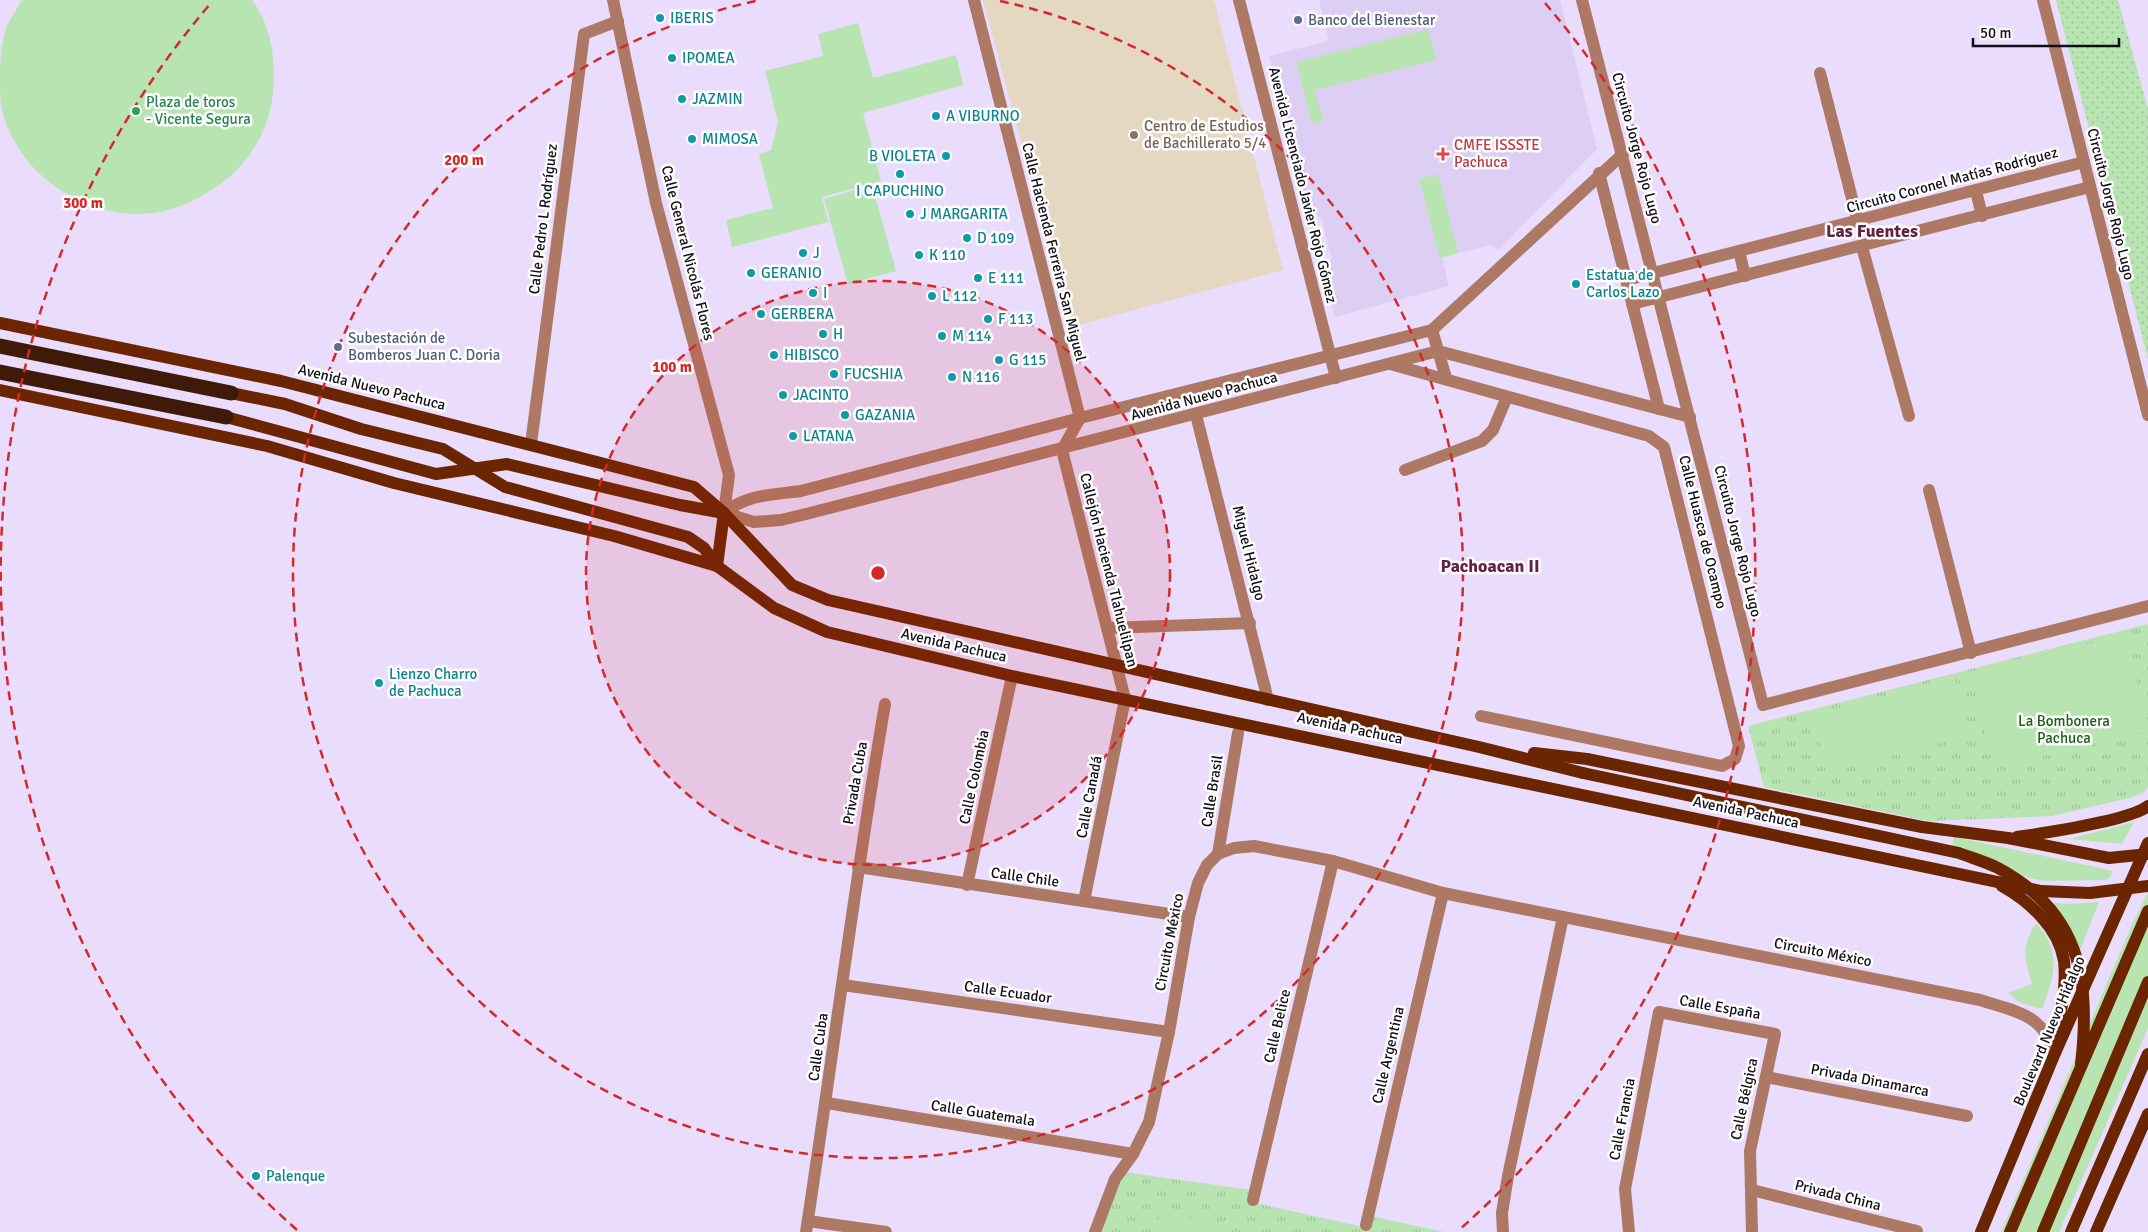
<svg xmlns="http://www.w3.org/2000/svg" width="2148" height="1232" font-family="Signika,sans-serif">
<defs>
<pattern id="grass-dots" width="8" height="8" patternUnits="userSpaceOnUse" patternTransform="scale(1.25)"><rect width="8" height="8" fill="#b8e4b2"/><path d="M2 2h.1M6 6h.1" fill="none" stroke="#9dc298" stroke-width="1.8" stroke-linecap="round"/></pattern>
<pattern id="park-tufts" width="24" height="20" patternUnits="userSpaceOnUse" patternTransform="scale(1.25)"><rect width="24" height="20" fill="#b8e4b2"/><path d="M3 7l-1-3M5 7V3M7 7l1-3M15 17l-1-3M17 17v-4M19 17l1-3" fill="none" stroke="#9dc298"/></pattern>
</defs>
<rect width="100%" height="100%" fill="#e9dcfc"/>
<path fill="#ddcef4" d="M 1319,0 L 1560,0 L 1597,149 L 1498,250 L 1491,245 L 1442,257 L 1449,286 L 1335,317 L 1324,273 L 1332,259 L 1321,218 L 1307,207 L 1269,56 L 1329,41 Z"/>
<path fill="#e4d8c3" d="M 983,0 L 1214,0 L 1283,270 L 1071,327 Z"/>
<path fill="url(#grass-dots)" d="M 2056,0 L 2118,0 L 2148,109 L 2148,359 Z"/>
<g fill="url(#park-tufts)">
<path d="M 2148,624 L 2148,786 L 2144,792 L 2133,797 L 2052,816 L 1929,821 L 1764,787 L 1748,726 Z"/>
<path d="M 1123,1172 L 1252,1190 L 1251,1202 L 1368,1228 L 1371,1216 L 1444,1232 L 1098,1232 Z"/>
</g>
<g fill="#b8e4b2">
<path d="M 22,0 L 252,0 C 273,28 277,67 272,101 C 266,137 244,170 213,189 C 195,201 175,210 153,213 C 86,221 14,173 1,105 C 0,97 0,87 0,79 C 0,61 1,43 7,26 C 11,17 17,8 22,0 Z"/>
<path d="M 858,23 L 873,78 L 956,55 L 963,85 L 863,113 L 881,181 L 822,197 L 828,222 L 732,247 L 726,220 L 773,208 L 759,154 L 771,150 L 778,122 L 765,71 L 823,56 L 818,34 Z"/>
<path d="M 1428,29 L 1436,60 L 1315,90 L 1323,121 L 1312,124 L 1296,62 Z"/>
<path d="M 1438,174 L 1458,253 L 1440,258 L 1419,179 Z"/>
<path d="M 872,185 L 896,271 L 848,284 L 824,199 Z"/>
<path d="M 2123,635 L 2141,696 L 2139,699 L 2146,731 L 1995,768 L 1978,708 L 1979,704 L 1972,673 Z"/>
<path d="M 1950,680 L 1955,681 L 1957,686 C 1961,700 1975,727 1961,738 L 1838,769 C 1824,767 1816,729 1817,716 L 1822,712 Z"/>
<path d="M 2134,822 L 2122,844 L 2069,839 Z"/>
<path d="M 1954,837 L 2105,869 L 2112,871 L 2111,876 L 2106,880 L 2043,881 L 1950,857 Z"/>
<path d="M 2148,893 L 2148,1028 L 2059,1232 L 2001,1232 L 2133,922 Z"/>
<path d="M 2040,901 L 2066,904 L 2099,902 L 2080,950 Z"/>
<path d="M 2036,923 C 2063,952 2054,976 2042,1009 L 2020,1003 L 2008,993 L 2032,984 C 2024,958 2021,947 2036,923 Z"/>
<path d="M 1162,1208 L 1222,1227 L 1220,1232 L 1154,1232 Z"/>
</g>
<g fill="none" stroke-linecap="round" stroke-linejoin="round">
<g stroke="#ad7964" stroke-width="12">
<path d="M 613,0 L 656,203 L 729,475 L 724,513"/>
<path d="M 974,0 L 1080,418 L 1062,450"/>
<path d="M 1239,0 L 1336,378"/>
<path d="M 1582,0 L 1763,705 L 2148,606"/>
<path d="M 2043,0 L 2148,415"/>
<path d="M 1820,73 L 1858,222"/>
<path d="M 1599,173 L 1659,409"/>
<path d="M 1976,191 L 1982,216"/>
<path d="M 1862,247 L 1909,416"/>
<path d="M 1739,251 L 1745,276"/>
<path d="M 1626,280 L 2084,162"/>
<path d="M 1632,304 L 2090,187"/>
<path d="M 1432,330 L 1446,378"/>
<path d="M 1390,364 L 1649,436 L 1664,447 L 1739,746 L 1735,759 L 1722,766 L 1481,716"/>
<path d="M 1196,415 L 1268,700"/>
<path d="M 531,444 L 584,34 L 618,21"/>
<path d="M 1062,450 L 1125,699 L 1084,901"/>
<path d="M 1405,470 L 1482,441 L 1493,430 L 1507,397"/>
<path d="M 1929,490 L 1971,653"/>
<path d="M 724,513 L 754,522 L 781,520 L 806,514 L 1438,351 L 1690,417"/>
<path d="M 724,513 C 747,494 772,495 801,491 L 1080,418 L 1432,330 L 1623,154"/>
<path d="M 1107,628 L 1250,623"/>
<path d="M 1218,854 L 1238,733"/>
<path d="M 858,867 L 1189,917"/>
<path d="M 967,885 L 1012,676"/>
<path d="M 843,985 L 1169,1032"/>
<path d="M 1766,1077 L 1967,1116"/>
<path d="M 827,1103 L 1133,1154"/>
<path d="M 1752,1190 L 1917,1231"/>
<path d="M 1253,1200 L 1333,861"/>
<path d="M 808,1221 L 886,1232"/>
<path d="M 1366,1225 L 1443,893"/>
<path d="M 806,1232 C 833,1056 855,879 885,704"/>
<path d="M 1095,1232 L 1115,1179 L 1133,1154 L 1149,1122 L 1169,1032 L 1189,917 L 1198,883 L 1207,865 L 1218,854 L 1234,848 L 1254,846 L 1333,861 L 1443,893 L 1980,1000 C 2016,1012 2042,1013 2055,1053"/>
<path d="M 1503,1232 L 1502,1213 L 1508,1176 L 1563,917"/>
<path d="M 1629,1232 L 1625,1189 L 1659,1012 L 1775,1034 L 1750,1151 L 1752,1232"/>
</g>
<g stroke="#6b2500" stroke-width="12">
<path d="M 0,323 L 281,381 L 694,487 L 724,513 L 792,585 L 828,600 L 1479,747 L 1583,773"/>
<path d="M 0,390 L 267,446 L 394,483 L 614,536 L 717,566"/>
<path d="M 231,393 L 285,404 L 361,429 L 443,449 L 505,487 L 688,537 L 704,548 L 717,566 L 774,608 L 827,632 L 1012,676 L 2041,891 L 2090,893 L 2148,886"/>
<path d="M 226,417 L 436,474 L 507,464 L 680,505 L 724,513"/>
<path d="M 717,566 L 724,513"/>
<path d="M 1534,753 L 1587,759 L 1922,827 L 2008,838 L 2109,858 L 2148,854"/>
<path d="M 2017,837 C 2044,833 2129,821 2148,806"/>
<path d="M 2002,886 C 2029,901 2059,928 2064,961 C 2067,986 2060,1013 2057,1038"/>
<path d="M 1981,1232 L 2055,1053 L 2148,843"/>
<path d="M 2010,1232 L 2148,911"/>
<path d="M 2043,1232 L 2148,982"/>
<path d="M 2071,1232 L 2148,1054"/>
<path d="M 2096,1232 L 2148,1114"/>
</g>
<g stroke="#3f1a09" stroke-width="15">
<path d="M 0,346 L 231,393"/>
<path d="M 0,372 L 226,417"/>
</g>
<path stroke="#6b2500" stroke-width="12" d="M 1583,773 L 1959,853 C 1972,858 1986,862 1998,868 C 2080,912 2091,979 2081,1064"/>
</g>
<circle cx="878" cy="573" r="292" fill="#d62828" fill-opacity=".12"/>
<g fill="none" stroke="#d62828" stroke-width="2.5" stroke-dasharray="9 6">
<circle cx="878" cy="573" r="292"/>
<path d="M1000 1A585 585 0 1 1 756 1"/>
<path d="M297 1230A877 877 0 0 1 211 3M1545 3A877 877 0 0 1 1459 1230"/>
</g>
<g fill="#0f9aa8" stroke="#fff" stroke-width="2">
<circle cx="660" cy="18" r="5"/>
<circle cx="672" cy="58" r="5"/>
<circle cx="682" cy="99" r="5"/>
<circle cx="936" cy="116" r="5"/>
<circle cx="692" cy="139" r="5"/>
<circle cx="946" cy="156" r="5"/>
<circle cx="900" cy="174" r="5"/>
<circle cx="910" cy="214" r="5"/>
<circle cx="967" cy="238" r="5"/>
<circle cx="803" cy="253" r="5"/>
<circle cx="919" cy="255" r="5"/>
<circle cx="751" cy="273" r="5"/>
<circle cx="978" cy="278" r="5"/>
<circle cx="1576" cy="284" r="5"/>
<circle cx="813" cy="293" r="5"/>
<circle cx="932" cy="296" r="5"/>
<circle cx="761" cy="314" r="5"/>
<circle cx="988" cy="319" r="5"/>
<circle cx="823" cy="334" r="5"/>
<circle cx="942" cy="336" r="5"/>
<circle cx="774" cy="355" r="5"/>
<circle cx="999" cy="360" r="5"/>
<circle cx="834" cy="374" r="5"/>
<circle cx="952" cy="377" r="5"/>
<circle cx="783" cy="395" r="5"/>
<circle cx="845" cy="415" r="5"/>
<circle cx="793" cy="436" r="5"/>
<circle cx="379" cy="683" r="5"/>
<circle cx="256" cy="1176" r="5"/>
</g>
<g fill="#5c6f8a" stroke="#fff" stroke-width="2">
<circle cx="1298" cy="20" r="5"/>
<circle cx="338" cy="347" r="5"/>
</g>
<circle fill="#2e9e5b" stroke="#fff" stroke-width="2" cx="136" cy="111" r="5"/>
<circle fill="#8d6e63" stroke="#fff" stroke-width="2" cx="1134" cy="135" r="5"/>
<path fill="#e0444e" stroke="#fff" stroke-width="2" d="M1440.5 146.5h5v5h5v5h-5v5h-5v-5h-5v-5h5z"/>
<g text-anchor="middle" stroke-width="5" stroke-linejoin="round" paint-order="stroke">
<g font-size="15" fill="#0d838f" stroke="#fff" text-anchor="start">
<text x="670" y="23">IBERIS</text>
<text x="682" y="63">IPOMEA</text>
<text x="692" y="104">JAZMIN</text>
<text x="946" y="121">A VIBURNO</text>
<text x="702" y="144">MIMOSA</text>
<text x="936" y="161" text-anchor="end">B VIOLETA</text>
<text x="900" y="196" text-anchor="middle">I CAPUCHINO</text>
<text x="920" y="219">J MARGARITA</text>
<text x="977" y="243">D 109</text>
<text x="813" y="258">J</text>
<text x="929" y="260">K 110</text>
<text x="761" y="278">GERANIO</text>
<text x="1586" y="280">Estatua de<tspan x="1586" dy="17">Carlos Lazo</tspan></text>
<text x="988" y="283">E 111</text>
<text x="823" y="298">I</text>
<text x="942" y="301">L 112</text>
<text x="771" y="319">GERBERA</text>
<text x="998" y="324">F 113</text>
<text x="833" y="339">H</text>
<text x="952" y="341">M 114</text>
<text x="784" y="360">HIBISCO</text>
<text x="1009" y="365">G 115</text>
<text x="844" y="379">FUCSHIA</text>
<text x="962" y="382">N 116</text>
<text x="793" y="400">JACINTO</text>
<text x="855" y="420">GAZANIA</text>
<text x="803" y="441">LATANA</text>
<text x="389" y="679">Lienzo Charro<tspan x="389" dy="17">de Pachuca</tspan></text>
<text x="266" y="1181">Palenque</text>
</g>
<g font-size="15" fill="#4e5e75" stroke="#fff" text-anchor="start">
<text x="1308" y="25">Banco del Bienestar</text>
<text x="348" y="343">Subestación de<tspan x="348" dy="17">Bomberos Juan C. Doria</tspan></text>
</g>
<g font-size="15" fill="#27864d" stroke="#fff" text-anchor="start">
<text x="146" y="107">Plaza de toros<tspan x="146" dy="17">- Vicente Segura</tspan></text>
</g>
<g font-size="15" fill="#785e54" stroke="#fff" text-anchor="start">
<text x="1144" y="131">Centro de Estudios<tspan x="1144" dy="17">de Bachillerato 5/4</tspan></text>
</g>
<g font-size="15" fill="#be3a42" stroke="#fff" text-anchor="start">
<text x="1454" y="150">CMFE ISSSTE<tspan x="1454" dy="17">Pachuca</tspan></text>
</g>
<g font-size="15" fill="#120e18" stroke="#fff">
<text transform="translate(1637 148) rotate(75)" y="5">Circuito Jorge Rojo Lugo</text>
<text transform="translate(1952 180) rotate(-15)" y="5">Circuito Coronel Matías Rodríguez</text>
<text transform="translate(1303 185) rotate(76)" y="5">Avenida Licenciado Javier Rojo Gómez</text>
<text transform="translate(2111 204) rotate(76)" y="5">Circuito Jorge Rojo Lugo</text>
<text transform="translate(543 219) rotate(-83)" y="5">Calle Pedro L Rodríguez</text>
<text transform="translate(1054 252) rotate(76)" y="5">Calle Hacienda Ferreira San Miguel</text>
<text transform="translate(688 253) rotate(76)" y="5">Calle General Nicolás Flores</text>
<text transform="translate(372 387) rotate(14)" y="5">Avenida Nuevo Pachuca</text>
<text transform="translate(1204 396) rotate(-15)" y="5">Avenida Nuevo Pachuca</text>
<text transform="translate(1703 532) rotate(76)" y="5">Calle Huasca de Ocampo</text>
<text transform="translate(1738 541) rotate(76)" y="5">Circuito Jorge Rojo Lugo</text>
<text transform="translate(1249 553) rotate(76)" y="5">Miguel Hidalgo</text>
<text transform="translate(1109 570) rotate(76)" y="5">Callejón Hacienda Tlahuelilpan</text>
<text transform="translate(954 645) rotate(13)" y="5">Avenida Pachuca</text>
<text transform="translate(1350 728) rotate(12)" y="5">Avenida Pachuca</text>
<text transform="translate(974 777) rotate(-78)" y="5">Calle Colombia</text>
<text transform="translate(855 783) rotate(-80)" y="5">Privada Cuba</text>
<text transform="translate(1212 791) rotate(-81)" y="5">Calle Brasil</text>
<text transform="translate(1089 797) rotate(-79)" y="5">Calle Canadá</text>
<text transform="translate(1746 812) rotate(12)" y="5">Avenida Pachuca</text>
<text transform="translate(1025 877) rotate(8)" y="5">Calle Chile</text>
<text transform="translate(1169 942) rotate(-79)" y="5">Circuito México</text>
<text transform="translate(1823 952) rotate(11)" y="5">Circuito México</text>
<text transform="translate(1008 992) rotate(8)" y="5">Calle Ecuador</text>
<text transform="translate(1720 1007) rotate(10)" y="5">Calle España</text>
<text transform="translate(1277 1026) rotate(-77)" y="5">Calle Belice</text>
<text transform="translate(2049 1031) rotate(-67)" y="5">Boulevard Nuevo Hidalgo</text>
<text transform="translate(818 1047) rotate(-82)" y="5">Calle Cuba</text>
<text transform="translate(1388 1055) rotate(-77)" y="5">Calle Argentina</text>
<text transform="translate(1870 1080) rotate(11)" y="5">Privada Dinamarca</text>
<text transform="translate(1744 1099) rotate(-78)" y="5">Calle Bélgica</text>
<text transform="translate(983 1113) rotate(9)" y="5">Calle Guatemala</text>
<text transform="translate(1622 1119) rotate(-79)" y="5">Calle Francia</text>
<text transform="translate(1838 1195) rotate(14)" y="5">Privada China</text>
</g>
<g font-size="15" fill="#1b6214" stroke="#fff">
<text x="2064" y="726">La Bombonera<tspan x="2064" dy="17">Pachuca</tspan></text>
</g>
<g font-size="18" font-weight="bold" fill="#642343" stroke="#fff">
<text x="1872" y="237">Las Fuentes</text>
<text x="1490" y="572">Pachoacan II</text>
</g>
</g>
<circle cx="878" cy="573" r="8" fill="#d62828" stroke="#fff" stroke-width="2.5"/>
<g font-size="15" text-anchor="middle" font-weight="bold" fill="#d62828" stroke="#fff" stroke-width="5" stroke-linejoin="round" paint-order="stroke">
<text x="464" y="165">200 m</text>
<text x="83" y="208">300 m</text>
<text x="672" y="372">100 m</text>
</g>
<path d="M1973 38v8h146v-8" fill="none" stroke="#120e18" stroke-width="2.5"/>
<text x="1980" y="38" font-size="15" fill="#120e18" stroke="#ffffff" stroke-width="4" paint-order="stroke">50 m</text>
</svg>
